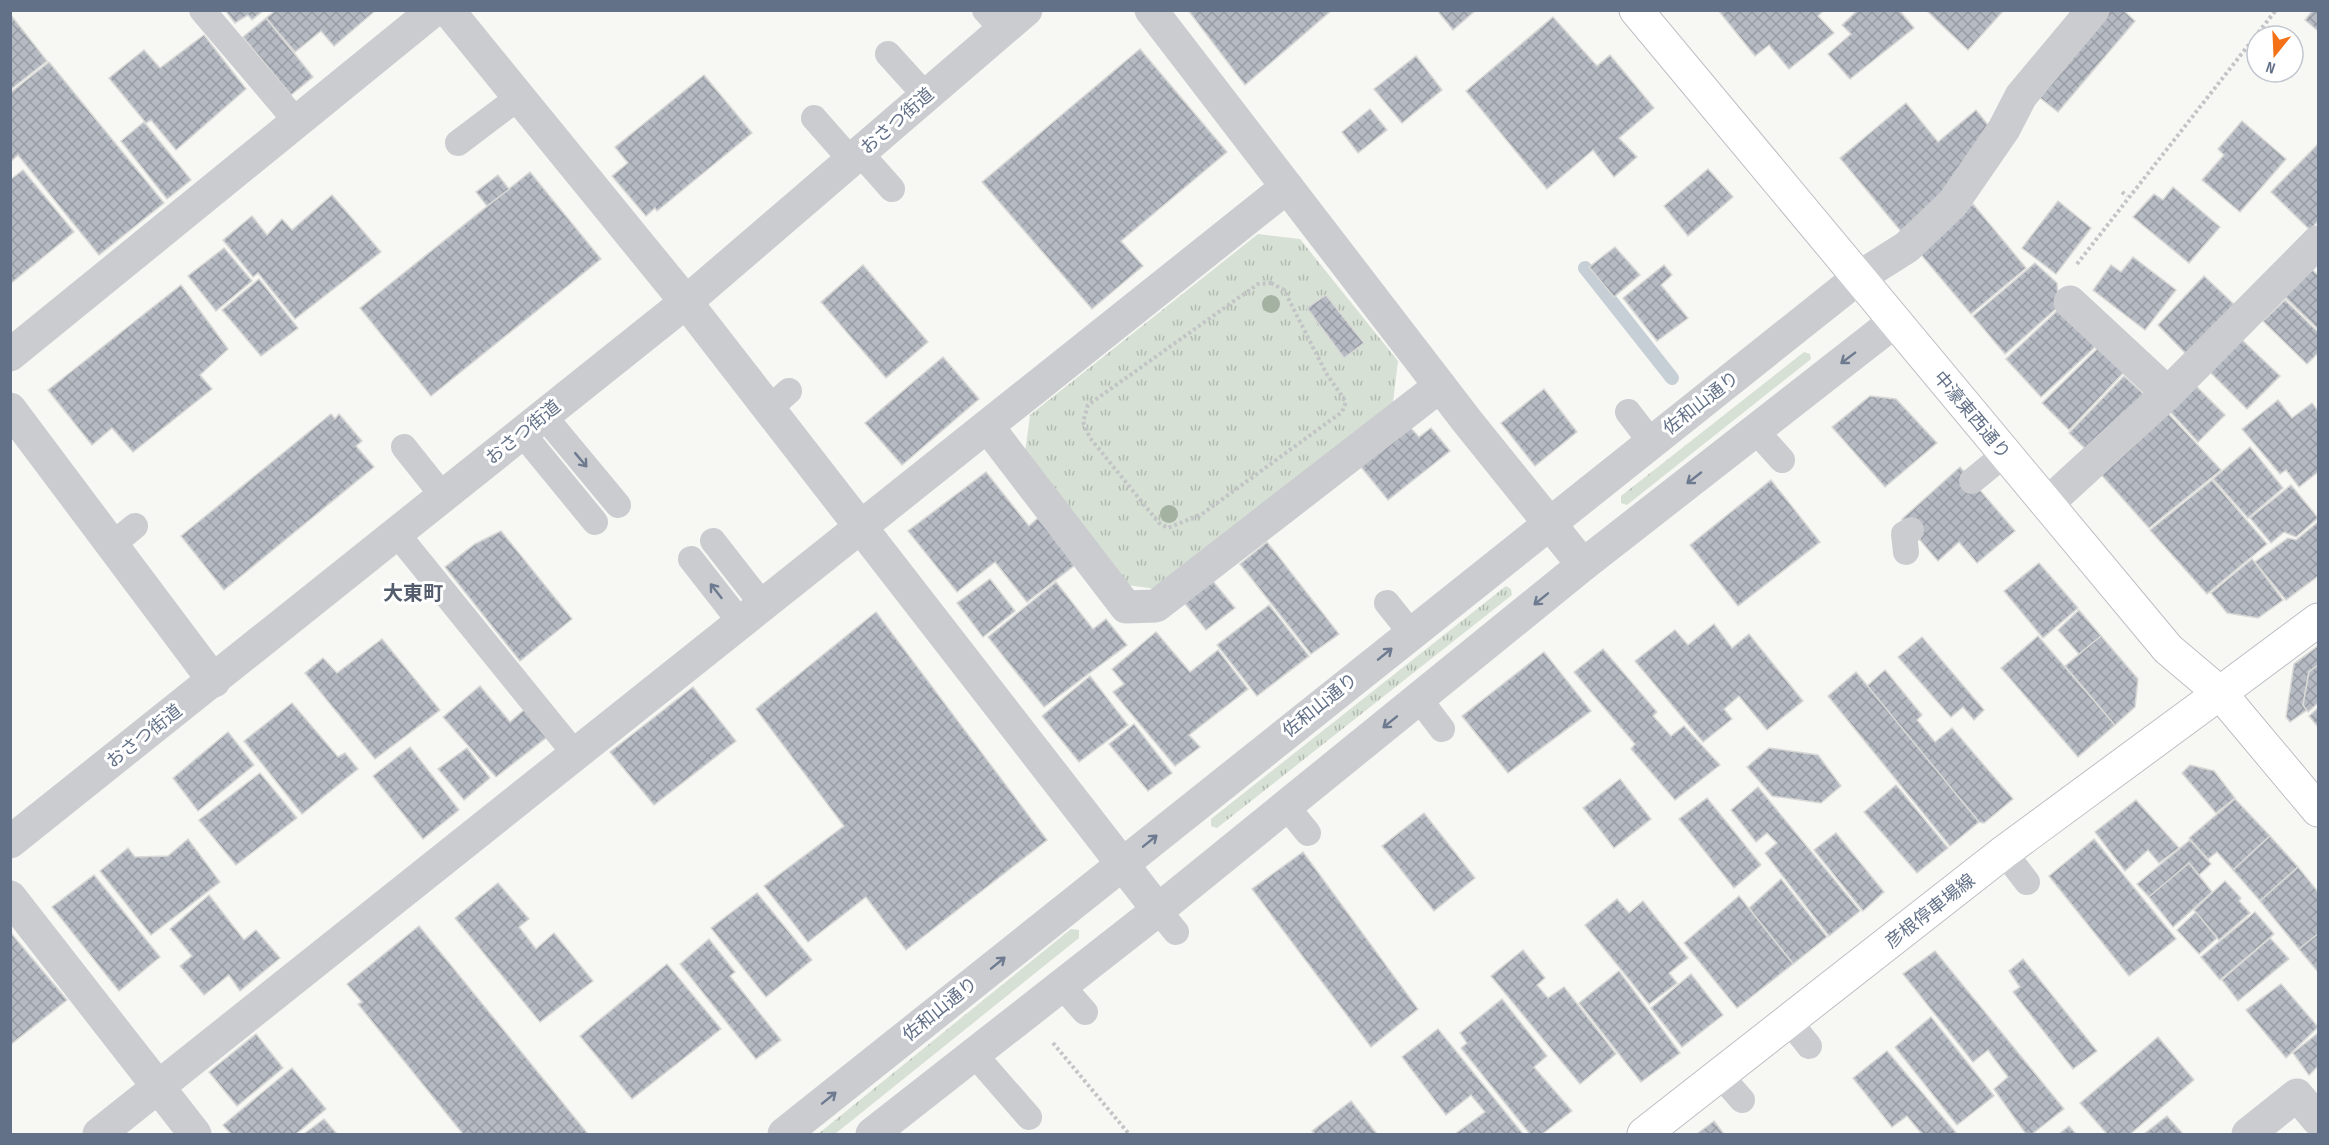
<svg xmlns="http://www.w3.org/2000/svg" width="2329" height="1145" font-family="'Sofia Sans Condensed','Noto Sans JP',sans-serif">
<defs>
<pattern id="grass-tufts" width="24" height="20" patternUnits="userSpaceOnUse" patternTransform="scale(1.5)"><rect width="24" height="20" fill="#d7e0d4"/><path d="M3 7l-1-3M5 7V3M7 7l1-3M15 17l-1-3M17 17v-4M19 17l1-3" fill="none" stroke="#b2bab2"/></pattern>
<pattern id="building-cross-hatch" width="8" height="8" patternUnits="userSpaceOnUse" patternTransform="scale(1.5)"><rect width="8" height="8" fill="#b6bbc3"/><path d="M0 0l8 8M0 8l8-8" fill="none" stroke="#989ca4"/></pattern>
</defs>
<rect width="100%" height="100%" fill="#f7f7f4"/>
<g fill="url(#grass-tufts)">
<path d="M 1258,234 L 1300,239 L 1398,361 L 1393,402 L 1156,589 L 1127,585 L 1025,453 L 1030,415 Z"/>
<path d="M 1804,352 L 1810,354 L 1811,359 L 1627,505 L 1621,503 L 1621,496 Z"/>
<path d="M 1506,586 L 1511,589 L 1512,595 L 1217,828 L 1211,826 L 1211,819 Z"/>
<path d="M 1071,929 L 1079,930 L 1079,938 L 835,1134 L 818,1134 Z"/>
</g>
<g fill="none" stroke-linecap="round" stroke-linejoin="round">
<path stroke="#c7cfd6" stroke-width="14" d="M 1585,268 L 1672,378"/>
</g>
<g fill="url(#building-cross-hatch)" stroke="#d8d9d6" stroke-width="1.5">
<path d="M 225,10 L 264,10 L 252,20 L 248,15 L 235,23 Z"/>
<path d="M 276,10 L 376,10 L 334,46 L 321,31 L 295,52 L 266,18 Z"/>
<path d="M 1188,10 L 1332,10 L 1245,85 Z"/>
<path d="M 1437,10 L 1476,10 L 1453,30 Z"/>
<path d="M 1718,10 L 1824,10 L 1818,16 L 1834,33 L 1789,69 L 1769,45 L 1755,56 Z"/>
<path d="M 1858,10 L 1899,10 L 1914,28 L 1850,79 L 1828,54 L 1851,34 L 1842,25 Z"/>
<path d="M 1926,10 L 2004,10 L 1968,50 Z"/>
<path d="M 2110,10 L 2123,10 L 2135,21 L 2058,112 L 2039,97 Z"/>
<path d="M 2313,10 L 2318,10 L 2318,31 L 2305,20 Z"/>
<path d="M 10,14 L 47,61 L 10,90 Z"/>
<path d="M 1553,17 L 1597,66 L 1610,55 L 1654,108 L 1619,138 L 1637,157 L 1614,177 L 1593,150 L 1547,189 L 1466,91 Z"/>
<path d="M 266,18 L 313,77 L 291,95 L 243,37 Z"/>
<path d="M 204,35 L 246,89 L 176,150 L 151,120 L 146,123 L 109,78 L 144,50 L 160,68 Z"/>
<path d="M 1140,49 L 1227,152 L 1121,241 L 1143,266 L 1092,309 L 982,182 Z"/>
<path d="M 1416,56 L 1442,90 L 1402,123 L 1374,89 Z"/>
<path d="M 49,62 L 164,203 L 99,255 L 18,155 L 10,162 L 10,93 Z"/>
<path d="M 704,75 L 752,133 L 657,211 L 655,208 L 646,216 L 612,176 L 628,163 L 615,147 Z"/>
<path d="M 1906,103 L 1938,142 L 1976,110 L 1992,130 L 1965,180 L 1904,235 L 1840,158 Z"/>
<path d="M 1370,109 L 1387,130 L 1358,153 L 1342,132 Z"/>
<path d="M 2242,121 L 2286,159 L 2240,212 L 2202,180 L 2224,155 L 2218,149 Z"/>
<path d="M 144,122 L 191,180 L 167,199 L 121,141 Z"/>
<path d="M 2318,144 L 2318,221 L 2310,230 L 2271,192 Z"/>
<path d="M 1708,169 L 1733,197 L 1688,236 L 1664,206 Z"/>
<path d="M 23,170 L 74,232 L 10,284 L 10,180 Z"/>
<path d="M 530,172 L 601,259 L 431,396 L 360,308 Z"/>
<path d="M 498,175 L 509,189 L 487,206 L 476,192 Z"/>
<path d="M 2173,187 L 2220,227 L 2189,263 L 2133,217 L 2154,194 L 2163,200 Z"/>
<path d="M 332,195 L 381,252 L 295,319 L 258,273 L 253,277 L 223,240 L 252,216 L 267,235 L 282,219 L 292,230 Z"/>
<path d="M 2058,201 L 2091,228 L 2056,274 L 2022,248 Z"/>
<path d="M 1973,204 L 2026,268 L 1971,314 L 1918,251 Z"/>
<path d="M 1615,247 L 1640,275 L 1614,297 L 1589,267 Z"/>
<path d="M 224,248 L 252,281 L 216,311 L 188,276 Z"/>
<path d="M 2133,257 L 2176,290 L 2145,330 L 2093,290 L 2111,265 L 2121,272 Z"/>
<path d="M 2035,263 L 2057,283 L 2059,306 L 2005,354 L 1973,316 Z"/>
<path d="M 863,265 L 928,342 L 886,378 L 821,302 Z"/>
<path d="M 1664,265 L 1672,275 L 1661,285 L 1688,318 L 1657,341 L 1623,298 Z"/>
<path d="M 2308,266 L 2318,275 L 2318,329 L 2283,295 Z"/>
<path d="M 2204,276 L 2239,309 L 2190,358 L 2158,325 Z"/>
<path d="M 259,279 L 298,328 L 261,356 L 222,310 Z"/>
<path d="M 181,285 L 228,349 L 200,375 L 212,389 L 133,452 L 112,428 L 92,445 L 48,390 Z"/>
<path d="M 1326,295 L 1364,343 L 1344,358 L 1307,308 Z"/>
<path d="M 2285,300 L 2318,332 L 2318,353 L 2307,364 L 2263,321 Z"/>
<path d="M 2059,309 L 2095,347 L 2041,397 L 2006,359 Z"/>
<path d="M 2241,339 L 2280,376 L 2247,409 L 2209,371 Z"/>
<path d="M 2098,348 L 2124,372 L 2069,430 L 2042,403 Z"/>
<path d="M 943,357 L 979,399 L 902,465 L 865,423 Z"/>
<path d="M 2124,376 L 2148,398 L 2093,456 L 2069,433 Z"/>
<path d="M 2191,381 L 2225,415 L 2198,442 L 2166,407 Z"/>
<path d="M 1544,389 L 1577,432 L 1535,466 L 1501,423 Z"/>
<path d="M 1870,396 L 1896,399 L 1937,443 L 1885,487 L 1832,427 Z"/>
<path d="M 2278,400 L 2292,418 L 2312,403 L 2318,411 L 2318,472 L 2299,487 L 2286,470 L 2280,474 L 2242,429 Z"/>
<path d="M 2164,409 L 2221,470 L 2149,528 L 2098,471 Z"/>
<path d="M 331,414 L 335,419 L 339,414 L 362,441 L 356,446 L 374,467 L 224,590 L 181,536 Z"/>
<path d="M 1406,423 L 1419,437 L 1431,428 L 1450,451 L 1388,500 L 1357,462 Z"/>
<path d="M 2250,447 L 2283,488 L 2248,518 L 2213,479 Z"/>
<path d="M 1960,467 L 2015,531 L 1977,563 L 1959,542 L 1938,561 L 1902,519 Z"/>
<path d="M 986,472 L 1029,526 L 1039,517 L 1075,565 L 1027,602 L 995,562 L 957,592 L 908,531 Z"/>
<path d="M 1771,480 L 1820,542 L 1738,606 L 1690,545 Z"/>
<path d="M 2212,480 L 2267,544 L 2207,594 L 2150,530 Z"/>
<path d="M 2291,485 L 2318,518 L 2296,537 L 2284,532 L 2271,543 L 2250,518 Z"/>
<path d="M 2318,522 L 2318,576 L 2286,600 L 2255,562 L 2288,538 L 2296,540 Z"/>
<path d="M 501,531 L 572,619 L 520,661 L 445,567 L 475,544 Z"/>
<path d="M 1267,542 L 1339,634 L 1311,654 L 1240,564 Z"/>
<path d="M 2252,559 L 2283,600 L 2258,618 L 2227,613 L 2211,593 Z"/>
<path d="M 2039,563 L 2078,608 L 2043,638 L 2004,591 Z"/>
<path d="M 990,579 L 1015,611 L 983,637 L 957,603 Z"/>
<path d="M 1211,579 L 1235,608 L 1206,630 L 1183,601 Z"/>
<path d="M 1056,582 L 1093,629 L 1106,619 L 1127,645 L 1044,707 L 988,637 Z"/>
<path d="M 1269,605 L 1309,656 L 1257,696 L 1217,645 Z"/>
<path d="M 2079,610 L 2101,636 L 2079,654 L 2058,630 Z"/>
<path d="M 876,612 L 1047,840 L 906,950 L 866,897 L 808,942 L 764,886 L 844,826 L 756,709 Z"/>
<path d="M 1714,624 L 1732,648 L 1749,634 L 1803,701 L 1767,730 L 1739,696 L 1724,709 L 1732,719 L 1703,742 L 1635,661 L 1675,630 L 1688,645 Z"/>
<path d="M 1156,632 L 1190,672 L 1218,650 L 1248,689 L 1189,735 L 1200,747 L 1175,766 L 1113,692 L 1124,684 L 1112,669 Z"/>
<path d="M 2038,636 L 2115,725 L 2078,757 L 2001,668 Z"/>
<path d="M 2101,636 L 2138,679 L 2135,707 L 2115,725 L 2065,666 Z"/>
<path d="M 1922,637 L 1984,710 L 1974,720 L 1963,707 L 1951,717 L 1898,657 Z"/>
<path d="M 382,639 L 440,710 L 375,759 L 305,673 L 323,658 L 337,673 Z"/>
<path d="M 2318,646 L 2318,665 L 2309,672 L 2303,705 L 2307,710 L 2290,722 L 2286,717 L 2294,664 Z"/>
<path d="M 1603,649 L 1657,712 L 1653,716 L 1671,736 L 1684,726 L 1720,765 L 1675,800 L 1631,749 L 1635,744 L 1574,672 Z"/>
<path d="M 1544,652 L 1591,711 L 1508,773 L 1462,716 Z"/>
<path d="M 2318,665 L 2318,703 L 2308,712 L 2303,705 L 2309,672 Z"/>
<path d="M 1885,670 L 1922,715 L 1917,720 L 1935,742 L 1952,728 L 2013,799 L 1984,823 L 1979,822 L 1867,686 Z"/>
<path d="M 1856,672 L 1979,822 L 1950,846 L 1828,696 Z"/>
<path d="M 1090,676 L 1128,725 L 1079,762 L 1042,716 Z"/>
<path d="M 480,686 L 510,722 L 525,709 L 547,737 L 496,777 L 443,717 Z"/>
<path d="M 693,687 L 736,741 L 654,805 L 610,752 Z"/>
<path d="M 292,703 L 338,757 L 345,753 L 358,769 L 302,814 L 244,741 Z"/>
<path d="M 2318,708 L 2318,727 L 2309,716 Z"/>
<path d="M 1134,724 L 1172,773 L 1148,791 L 1109,744 Z"/>
<path d="M 228,732 L 254,765 L 198,811 L 173,778 Z"/>
<path d="M 410,747 L 459,810 L 423,839 L 373,776 Z"/>
<path d="M 467,748 L 490,778 L 464,800 L 438,769 Z"/>
<path d="M 1769,748 L 1818,755 L 1841,786 L 1821,803 L 1772,796 L 1747,767 Z"/>
<path d="M 2190,765 L 2214,771 L 2235,798 L 2216,813 L 2182,773 Z"/>
<path d="M 260,773 L 297,818 L 236,865 L 199,820 Z"/>
<path d="M 1620,779 L 1651,819 L 1614,848 L 1583,808 Z"/>
<path d="M 1896,785 L 1948,848 L 1917,873 L 1864,812 Z"/>
<path d="M 1758,787 L 1860,911 L 1829,936 L 1765,853 L 1777,843 L 1767,833 L 1756,842 L 1731,810 Z"/>
<path d="M 1707,798 L 1761,865 L 1734,888 L 1679,819 Z"/>
<path d="M 2235,799 L 2270,836 L 2233,870 L 2217,852 L 2208,859 L 2189,838 Z"/>
<path d="M 2136,800 L 2179,848 L 2159,863 L 2148,850 L 2125,871 L 2095,832 Z"/>
<path d="M 1424,813 L 1475,878 L 1434,911 L 1382,846 Z"/>
<path d="M 1836,833 L 1884,892 L 1863,911 L 1814,850 Z"/>
<path d="M 2270,836 L 2298,867 L 2260,901 L 2233,870 Z"/>
<path d="M 188,839 L 220,882 L 151,935 L 100,871 L 128,848 L 135,857 L 168,856 Z"/>
<path d="M 2094,839 L 2176,939 L 2129,976 L 2049,876 Z"/>
<path d="M 2190,840 L 2211,864 L 2199,875 L 2189,863 L 2149,897 L 2137,884 Z"/>
<path d="M 1303,852 L 1418,1009 L 1371,1047 L 1252,889 Z"/>
<path d="M 2189,863 L 2212,892 L 2173,927 L 2149,897 Z"/>
<path d="M 2298,867 L 2318,892 L 2318,934 L 2299,949 L 2260,901 Z"/>
<path d="M 94,875 L 160,957 L 119,991 L 52,907 Z"/>
<path d="M 1781,879 L 1827,937 L 1793,964 L 1749,908 Z"/>
<path d="M 2225,881 L 2241,898 L 2239,901 L 2250,913 L 2219,940 L 2194,910 Z"/>
<path d="M 498,883 L 529,919 L 519,927 L 536,949 L 554,933 L 593,981 L 540,1022 L 455,918 Z"/>
<path d="M 757,893 L 812,960 L 766,997 L 711,928 Z"/>
<path d="M 209,895 L 244,940 L 256,930 L 280,958 L 240,991 L 229,975 L 204,995 L 180,966 L 192,956 L 170,929 Z"/>
<path d="M 1739,896 L 1793,964 L 1737,1008 L 1684,943 Z"/>
<path d="M 1617,899 L 1629,913 L 1643,901 L 1688,958 L 1669,973 L 1677,983 L 1649,1004 L 1585,925 Z"/>
<path d="M 2196,912 L 2217,938 L 2199,954 L 2177,930 Z"/>
<path d="M 2255,912 L 2274,934 L 2220,980 L 2201,957 Z"/>
<path d="M 419,926 L 588,1134 L 463,1134 L 358,1004 L 362,1002 L 347,984 Z"/>
<path d="M 10,932 L 67,1000 L 10,1045 Z"/>
<path d="M 2318,934 L 2318,972 L 2299,949 Z"/>
<path d="M 2270,938 L 2289,959 L 2238,1001 L 2222,980 Z"/>
<path d="M 709,939 L 735,972 L 730,976 L 781,1040 L 756,1059 L 680,964 Z"/>
<path d="M 1523,950 L 1545,978 L 1537,985 L 1548,998 L 1564,987 L 1616,1054 L 1580,1084 L 1491,976 Z"/>
<path d="M 1935,951 L 2064,1109 L 2032,1134 L 2026,1134 L 1994,1089 L 2008,1077 L 1988,1050 L 1973,1062 L 1903,974 Z"/>
<path d="M 2023,959 L 2097,1051 L 2073,1069 L 2013,992 L 2020,987 L 2009,971 Z"/>
<path d="M 667,964 L 721,1029 L 632,1099 L 580,1036 Z"/>
<path d="M 1619,971 L 1680,1053 L 1641,1082 L 1579,1003 Z"/>
<path d="M 1691,974 L 1723,1015 L 1682,1047 L 1651,1008 Z"/>
<path d="M 2281,984 L 2318,1027 L 2286,1058 L 2246,1010 Z"/>
<path d="M 1502,999 L 1547,1056 L 1534,1067 L 1572,1111 L 1542,1134 L 1530,1134 L 1461,1048 L 1467,1043 L 1460,1033 Z"/>
<path d="M 1931,1017 L 1994,1096 L 1957,1125 L 1895,1047 Z"/>
<path d="M 1438,1029 L 1523,1134 L 1455,1134 L 1485,1112 L 1471,1095 L 1446,1115 L 1402,1057 Z"/>
<path d="M 2318,1033 L 2318,1066 L 2309,1075 L 2293,1053 Z"/>
<path d="M 256,1034 L 283,1068 L 237,1106 L 209,1072 Z"/>
<path d="M 2158,1037 L 2194,1080 L 2130,1134 L 2107,1134 L 2080,1103 Z"/>
<path d="M 1887,1051 L 1957,1134 L 1922,1134 L 1907,1116 L 1892,1127 L 1853,1078 Z"/>
<path d="M 292,1068 L 326,1109 L 296,1134 L 231,1134 L 223,1125 Z"/>
<path d="M 1351,1101 L 1377,1134 L 1315,1134 L 1312,1131 Z"/>
<path d="M 2167,1116 L 2183,1134 L 2144,1134 Z"/>
<path d="M 324,1119 L 337,1134 L 304,1134 Z"/>
<path d="M 1714,1121 L 1724,1134 L 1697,1134 Z"/>
<path d="M 2069,1126 L 2076,1134 L 2059,1134 Z"/>
</g>
<g fill="none" stroke-linecap="round" stroke-linejoin="round">
<defs>
<path id="secondary" d="M 2220,693 L 2318,620"/>
<g id="primary">
<path d="M 1636,10 L 2168,649 L 2220,693 L 2318,810"/>
<path d="M 1644,1134 L 2004,852 L 2220,693"/>
</g>
</defs>
<use href="#secondary" stroke="#bbbfc5" stroke-width="35"/>
<use href="#primary" stroke="#bcbfc3" stroke-width="35"/>
<g stroke="#c2c4c6" stroke-width="4" stroke-dasharray="3 3" stroke-linecap="butt">
<path d="M 2122,192 L 2127,196"/>
<path d="M 2077,264 L 2276,10"/>
<path d="M 1271,283 L 1284,290 L 1326,373 L 1346,402 L 1342,412 L 1202,514 L 1168,528 L 1159,523 L 1090,438 L 1083,422 L 1088,405 L 1258,284 Z"/>
<path d="M 1053,1043 L 1129,1134"/>
</g>
<g stroke="#caccd0" stroke-width="26">
<path d="M 202,10 L 297,122"/>
<path d="M 985,10 L 1003,30"/>
<path d="M 888,54 L 926,96"/>
<path d="M 814,118 L 851,160"/>
<path d="M 458,143 L 519,97"/>
<path d="M 860,153 L 892,189"/>
<path d="M 769,409 L 789,391"/>
<path d="M 1628,412 L 1651,442"/>
<path d="M 544,416 L 618,505"/>
<path d="M 1755,430 L 1782,460"/>
<path d="M 522,433 L 595,522"/>
<path d="M 404,447 L 443,496"/>
<path d="M 1972,481 L 2005,454"/>
<path d="M 397,534 L 576,755"/>
<path d="M 713,541 L 763,605"/>
<path d="M 112,545 L 135,526"/>
<path d="M 1906,552 L 1904,534 L 1911,530"/>
<path d="M 691,559 L 741,623"/>
<path d="M 1387,603 L 1411,633"/>
<path d="M 1419,699 L 1442,729"/>
<path d="M 1286,806 L 1308,833"/>
<path d="M 2004,852 L 2027,882"/>
<path d="M 1158,910 L 1176,932"/>
<path d="M 1062,986 L 1085,1012"/>
<path d="M 1789,1021 L 1809,1046"/>
<path d="M 974,1054 L 1029,1117"/>
<path d="M 1720,1075 L 1742,1100"/>
</g>
<g stroke="#caccd0" stroke-width="33">
<path d="M 448,10 L 686,302 L 1158,910"/>
<path d="M 1151,10 L 1467,421 L 1583,565"/>
<path d="M 1858,278 L 1907,247 L 1953,203 L 2004,129 L 2021,96 L 2093,10"/>
<path d="M 2070,302 L 2168,393"/>
<path d="M 10,355 L 434,10"/>
<path d="M 10,409 L 214,681"/>
<path d="M 988,427 L 1126,607 L 1156,606 L 1440,386"/>
<path d="M 2047,504 L 2168,393 L 2318,242"/>
<path d="M 10,897 L 195,1134"/>
<path d="M 99,1134 L 1287,187"/>
<path d="M 2248,1134 L 2297,1095 L 2318,1120"/>
</g>
<g stroke="#caccd0" stroke-width="33">
<path d="M 10,842 L 686,302 L 1026,10"/>
<path d="M 784,1134 L 1858,278"/>
<path d="M 872,1134 L 1158,910 L 1583,565 L 1894,322"/>
</g>
<use href="#secondary" stroke="#fff" stroke-width="33"/>
<use href="#primary" stroke="#fff" stroke-width="33"/>
</g>
<g fill="#a4b2a2">
<circle cx="1271" cy="304" r="9"/>
<circle cx="1169" cy="514" r="9"/>
</g>
<defs><path id="oneway-shaft" d="M-6 0H5M1.5-3L5.5 0L1.5 3" fill="none" stroke-width="1.6" stroke-linecap="round" stroke-linejoin="round" transform="scale(1.5)"/></defs>
<g stroke="#6d7a8f">
<use href="#oneway-shaft" transform="translate(1848 358) rotate(143)"/>
<use href="#oneway-shaft" transform="translate(581 460) rotate(50)"/>
<use href="#oneway-shaft" transform="translate(1694 478) rotate(142)"/>
<use href="#oneway-shaft" transform="translate(716 591) rotate(-128)"/>
<use href="#oneway-shaft" transform="translate(1541 599) rotate(141)"/>
<use href="#oneway-shaft" transform="translate(1385 654) rotate(-39)"/>
<use href="#oneway-shaft" transform="translate(1390 722) rotate(141)"/>
<use href="#oneway-shaft" transform="translate(1150 841) rotate(-39)"/>
<use href="#oneway-shaft" transform="translate(998 963) rotate(-39)"/>
<use href="#oneway-shaft" transform="translate(829 1098) rotate(-39)"/>
</g>
<g text-anchor="middle" stroke-width="6" stroke-linejoin="round" paint-order="stroke">
<g font-size="18" fill="#637188" stroke="#fff">
<text transform="translate(897 121) rotate(-41)" y="6">おさつ街道</text>
<text transform="translate(1701 403) rotate(-38)" y="6">佐和山通り</text>
<text transform="translate(1972 415) rotate(50)" y="6">中濠東西通り</text>
<text transform="translate(523 432) rotate(-39)" y="6">おさつ街道</text>
<text transform="translate(1320 705) rotate(-39)" y="6">佐和山通り</text>
<text transform="translate(144 736) rotate(-38)" y="6">おさつ街道</text>
<text transform="translate(1930 911) rotate(-38)" y="6">彦根停車場線</text>
<text transform="translate(940 1009) rotate(-39)" y="6">佐和山通り</text>
</g>
<g font-size="20" font-weight="bold" fill="#525c6c" stroke="#fff">
<text x="413" y="600">大東町</text>
</g>
</g>
<rect width="2329" height="1145" fill="none" stroke="#637188" stroke-width="24"/>
<g transform="translate(2275 54) rotate(198)"><circle r="28" fill="#ffffff" stroke="#c1c6cf" stroke-width="1.5"/>
<path d="M0-4.5L10 22L0 15L-10 22Z" fill="#f47117"/>
<text y="-9" font-size="16" font-weight="bold" text-anchor="middle" fill="#637188">N</text>
</g>
</svg>
